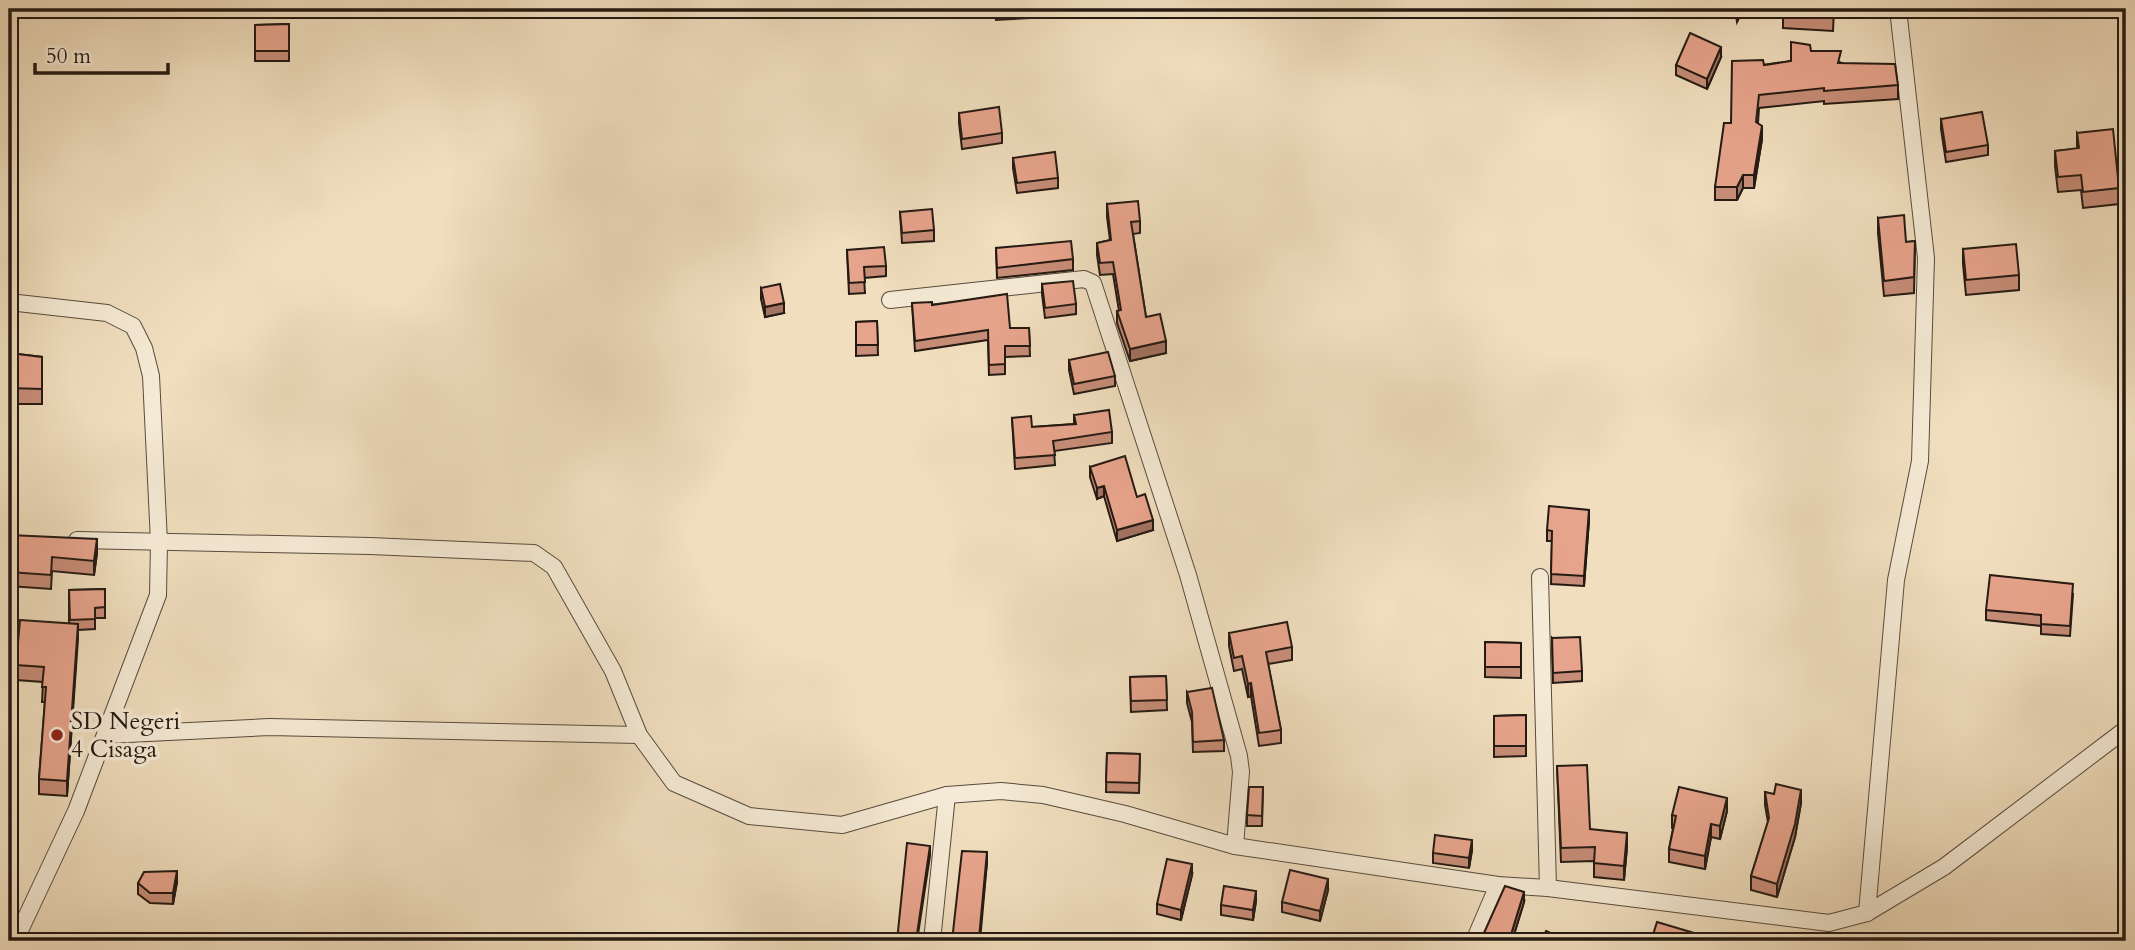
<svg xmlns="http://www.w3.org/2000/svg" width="2135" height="950" font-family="Cardo,serif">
<rect width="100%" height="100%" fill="#f0debe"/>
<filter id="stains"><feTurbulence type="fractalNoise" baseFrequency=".00286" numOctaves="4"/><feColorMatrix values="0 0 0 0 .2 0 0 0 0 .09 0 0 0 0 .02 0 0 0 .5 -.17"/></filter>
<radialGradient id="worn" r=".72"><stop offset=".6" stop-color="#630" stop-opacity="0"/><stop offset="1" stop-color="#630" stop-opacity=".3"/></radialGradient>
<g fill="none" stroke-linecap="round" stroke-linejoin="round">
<defs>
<g id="minor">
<path d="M 890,300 L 1084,279 L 1093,283 L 1188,575 L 1239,756 L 1241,772 L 1235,846"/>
<path d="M 9,302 L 107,313 L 133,326 L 144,348 L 151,376 L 159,542 L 158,595 L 76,811 L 15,941"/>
<path d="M 77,540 L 370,546 L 534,553 L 554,567 L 613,671 L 639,735 L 674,783 L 749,816 L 842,825 L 947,795 L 1001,791 L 1043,795 L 1125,814 L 1235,846 L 1498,885 L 1548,888 L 1829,923 L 1867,913 L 1944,867 L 2126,729"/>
<path d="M 1540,577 L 1548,888"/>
<path d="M 107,735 L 269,727 L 639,735"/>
<path d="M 1867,913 L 1896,580 L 1920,461 L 1926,258 L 1898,9"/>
<path d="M 932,941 L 947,795"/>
<path d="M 1474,941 L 1498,885"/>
</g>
</defs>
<use href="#minor" stroke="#584b3e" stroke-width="18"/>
<use href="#minor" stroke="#f5ead5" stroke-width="16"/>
</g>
<g fill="#c78d78" stroke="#251a13" stroke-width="2">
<path d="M 995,9 L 1030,9 L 1030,18 L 996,20 Z"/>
<path d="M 1735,9 L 1770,9 L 1741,13 L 1737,22 Z"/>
<path d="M 1783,9 L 1834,9 L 1833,31 L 1783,28 Z"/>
<path d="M 289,24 L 289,61 L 255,61 L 255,25 Z"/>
<path d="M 1811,51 L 1898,85 L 1898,99 L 1824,104 L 1824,101 L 1759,108 L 1758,123 L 1762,139 L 1754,188 L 1743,188 L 1737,200 L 1715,200 L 1715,187 L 1731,123 L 1764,65 L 1791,61 Z"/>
<path d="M 1721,57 L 1707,89 L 1676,75 L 1676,65 Z"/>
<path d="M 959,113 L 1002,133 L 1002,143 L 962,149 L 959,123 Z"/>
<path d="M 1941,119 L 1988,145 L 1988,155 L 1946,162 L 1941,129 Z"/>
<path d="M 2077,133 L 2119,188 L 2119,204 L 2083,208 L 2081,190 L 2058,192 L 2055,166 L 2055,151 L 2077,149 Z"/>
<path d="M 1013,158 L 1058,178 L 1058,188 L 1017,193 L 1013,168 Z"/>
<path d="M 1107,204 L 1140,221 L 1140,233 L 1133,234 L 1146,317 L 1166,353 L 1130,361 L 1117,323 L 1117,311 L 1119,311 L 1113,274 L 1100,275 L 1097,255 L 1097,243 L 1110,240 L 1107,217 Z"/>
<path d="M 900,212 L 934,230 L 934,241 L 902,243 Z"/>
<path d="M 1878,218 L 1906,242 L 1915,241 L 1914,293 L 1884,296 L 1878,233 Z"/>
<path d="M 996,248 L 1073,259 L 1073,270 L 997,278 Z"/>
<path d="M 1963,249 L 2019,275 L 2019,290 L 1966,295 L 1963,264 Z"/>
<path d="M 847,250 L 886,266 L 886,276 L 864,278 L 865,293 L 849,294 Z"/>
<path d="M 1042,284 L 1076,304 L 1076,314 L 1045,318 L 1042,294 Z"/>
<path d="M 761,288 L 784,313 L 765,317 L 761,299 Z"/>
<path d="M 912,303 L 932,305 L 1010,328 L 1029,328 L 1030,356 L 1005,357 L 1005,374 L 989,375 L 988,340 L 915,351 Z"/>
<path d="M 877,321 L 878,355 L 856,356 L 856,322 Z"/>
<path d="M 9,353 L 42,357 L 42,404 L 9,404 Z"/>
<path d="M 1069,360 L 1115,376 L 1115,386 L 1074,394 L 1069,370 Z"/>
<path d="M 1074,415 L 1112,432 L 1112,443 L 1054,451 L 1055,465 L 1015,469 L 1012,418 L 1032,427 L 1074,424 Z"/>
<path d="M 1090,467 L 1153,530 L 1117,541 L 1104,496 L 1097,499 L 1090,477 Z"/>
<path d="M 1589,520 L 1584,586 L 1551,584 L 1552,541 L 1547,541 L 1547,530 Z"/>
<path d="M 9,535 L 97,553 L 94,575 L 52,571 L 51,589 L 9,586 Z"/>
<path d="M 105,589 L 105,618 L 95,618 L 95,629 L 78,630 L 67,796 L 39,794 L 39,779 L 45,702 L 42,702 L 43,682 L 16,680 L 16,665 L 69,623 L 69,590 Z"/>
<path d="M 2073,594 L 2070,636 L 2041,634 L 2041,626 L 1986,620 L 1986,610 Z"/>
<path d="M 1229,633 L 1292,647 L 1292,660 L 1268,664 L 1281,730 L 1281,743 L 1259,746 L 1251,696 L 1248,697 L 1242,669 L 1234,671 L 1229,646 Z"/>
<path d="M 1552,638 L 1582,671 L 1582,681 L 1553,683 Z"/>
<path d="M 1485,642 L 1521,643 L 1521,678 L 1485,677 Z"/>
<path d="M 1166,676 L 1167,710 L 1131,712 L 1130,677 Z"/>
<path d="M 1187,692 L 1224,740 L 1224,751 L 1193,752 L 1192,722 L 1187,703 Z"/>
<path d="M 1526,715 L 1526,756 L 1494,757 L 1494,716 Z"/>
<path d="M 1107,753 L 1140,754 L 1139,793 L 1106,792 Z"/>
<path d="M 1557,766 L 1590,829 L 1627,847 L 1624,880 L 1594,877 L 1594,861 L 1561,862 Z"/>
<path d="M 1263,787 L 1262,826 L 1247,826 L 1247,815 Z"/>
<path d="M 1765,792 L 1801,803 L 1795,837 L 1777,897 L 1751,890 L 1751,876 L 1768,822 L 1765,805 Z"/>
<path d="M 1727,811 L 1720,839 L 1711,837 L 1705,869 L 1669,862 L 1669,849 L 1673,829 L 1672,828 L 1672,815 Z"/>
<path d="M 1472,850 L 1469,868 L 1433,863 L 1433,853 Z"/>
<path d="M 987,862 L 980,941 L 952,941 Z"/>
<path d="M 1192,875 L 1181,920 L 1157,914 L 1157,904 Z"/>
<path d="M 177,882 L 173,904 L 150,903 L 138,894 L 138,883 Z"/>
<path d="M 1328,890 L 1320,921 L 1282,912 L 1282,902 Z"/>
<path d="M 1256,901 L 1253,920 L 1221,915 L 1221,905 Z"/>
<path d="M 1524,902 L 1512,941 L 1484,941 L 1484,933 Z"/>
</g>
<g fill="#a27362" stroke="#251a13" stroke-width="2">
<path d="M 1738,9 L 1741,9 L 1741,13 L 1737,22 L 1737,12 Z"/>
<path d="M 1721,47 L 1721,57 L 1707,89 L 1707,79 Z"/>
<path d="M 1762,126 L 1762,139 L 1754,188 L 1754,175 Z"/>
<path d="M 1743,175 L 1743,188 L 1737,200 L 1737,187 Z"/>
<path d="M 784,303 L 784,313 L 765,317 L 765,307 Z"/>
<path d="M 1166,341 L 1166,353 L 1130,361 L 1130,349 Z"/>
<path d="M 1104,486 L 1104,496 L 1097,499 L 1097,488 Z"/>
<path d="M 1589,510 L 1589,520 L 1584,586 L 1584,576 Z"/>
<path d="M 1153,520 L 1153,530 L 1117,541 L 1117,530 Z"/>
<path d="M 97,539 L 97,553 L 94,575 L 94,561 Z"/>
<path d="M 78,624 L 78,639 L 67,796 L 67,781 Z"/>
<path d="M 1251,683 L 1251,696 L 1248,697 L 1248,684 Z"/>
<path d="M 1801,790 L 1801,803 L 1795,837 L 1777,897 L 1777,884 Z"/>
<path d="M 1727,798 L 1727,811 L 1720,839 L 1720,826 Z"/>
<path d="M 1711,824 L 1711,837 L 1705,869 L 1705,856 Z"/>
<path d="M 1627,833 L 1627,847 L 1624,880 L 1624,866 Z"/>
<path d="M 1472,840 L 1472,850 L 1469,868 L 1469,858 Z"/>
<path d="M 930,846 L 930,856 L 917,941 L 916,941 Z"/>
<path d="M 987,852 L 987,862 L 979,941 Z"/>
<path d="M 1192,864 L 1192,875 L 1181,920 L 1181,910 Z"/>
<path d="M 177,871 L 177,882 L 173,904 L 173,893 Z"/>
<path d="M 1328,879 L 1328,890 L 1320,921 L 1320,911 Z"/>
<path d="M 1256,891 L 1256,901 L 1253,920 L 1253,910 Z"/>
<path d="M 1524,892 L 1524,902 L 1512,941 L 1509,941 Z"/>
</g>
<g fill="#e7a48c" stroke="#251a13" stroke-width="2">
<path d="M 1783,9 L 1833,9 L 1833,18 L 1783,14 Z"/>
<path d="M 289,24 L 289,51 L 255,51 L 255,25 Z"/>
<path d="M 1690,33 L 1721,47 L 1707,79 L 1676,65 Z"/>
<path d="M 1791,42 L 1810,45 L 1811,51 L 1841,51 L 1838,63 L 1895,64 L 1898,85 L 1824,91 L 1824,88 L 1759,95 L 1756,122 L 1762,126 L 1754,175 L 1743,175 L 1737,187 L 1715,187 L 1724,123 L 1731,123 L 1732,61 L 1763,60 L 1764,65 L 1791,61 Z"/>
<path d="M 999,107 L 1002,133 L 962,139 L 959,113 Z"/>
<path d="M 1982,112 L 1988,145 L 1946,152 L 1941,119 Z"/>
<path d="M 2113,129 L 2119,188 L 2083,192 L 2081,175 L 2058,177 L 2055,151 L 2079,148 L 2077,133 Z"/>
<path d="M 1055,152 L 1058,178 L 1017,183 L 1013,158 Z"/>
<path d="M 1138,201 L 1140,221 L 1131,222 L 1146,317 L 1160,314 L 1166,341 L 1130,349 L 1117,311 L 1121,310 L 1113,262 L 1100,263 L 1097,243 L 1111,240 L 1107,204 Z"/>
<path d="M 932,209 L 934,230 L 902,233 L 900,212 Z"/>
<path d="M 1904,215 L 1906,242 L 1915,241 L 1914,277 L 1884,281 L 1878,218 Z"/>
<path d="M 1071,241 L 1073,259 L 997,268 L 996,248 Z"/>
<path d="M 2016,244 L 2019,275 L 1966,280 L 1963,249 Z"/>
<path d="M 884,247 L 886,266 L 864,267 L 865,282 L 849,283 L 847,250 Z"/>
<path d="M 1073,281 L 1076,304 L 1045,308 L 1042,284 Z"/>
<path d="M 780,284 L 784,303 L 765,307 L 761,288 Z"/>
<path d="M 1007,294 L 1010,328 L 1029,328 L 1030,346 L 1005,346 L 1005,364 L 989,365 L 988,330 L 915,341 L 912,303 L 932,302 L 932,305 Z"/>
<path d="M 877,321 L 878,345 L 856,345 L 856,322 Z"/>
<path d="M 1108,352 L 1115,376 L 1074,384 L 1069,360 Z"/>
<path d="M 9,353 L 42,357 L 42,389 L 9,388 Z"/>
<path d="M 1109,410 L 1112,432 L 1053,441 L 1055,455 L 1015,458 L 1012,418 L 1031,416 L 1032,427 L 1076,424 L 1074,415 Z"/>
<path d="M 1125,456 L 1137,497 L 1145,494 L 1153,520 L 1117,530 L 1104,486 L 1097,488 L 1090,467 Z"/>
<path d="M 1549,506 L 1589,510 L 1584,576 L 1551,574 L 1552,531 L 1547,530 Z"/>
<path d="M 9,535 L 97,539 L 94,561 L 52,557 L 51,575 L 9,572 Z"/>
<path d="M 1990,575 L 2073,584 L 2070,626 L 2041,624 L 2041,615 L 1986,610 Z"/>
<path d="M 105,589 L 105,607 L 95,608 L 95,619 L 70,620 L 69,590 Z"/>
<path d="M 20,620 L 78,624 L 67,781 L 39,779 L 46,687 L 42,687 L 44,667 L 16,665 Z"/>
<path d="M 1287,622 L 1292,647 L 1266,652 L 1281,730 L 1259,733 L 1251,683 L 1248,684 L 1242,656 L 1234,658 L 1229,633 Z"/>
<path d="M 1580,637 L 1582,671 L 1553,673 L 1552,638 Z"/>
<path d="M 1485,642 L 1521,643 L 1521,667 L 1485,667 Z"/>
<path d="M 1166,676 L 1167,700 L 1131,701 L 1130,677 Z"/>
<path d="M 1212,688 L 1224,740 L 1193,742 L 1192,712 L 1187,692 Z"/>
<path d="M 1526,715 L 1526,746 L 1494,746 L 1494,716 Z"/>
<path d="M 1107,753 L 1140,754 L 1139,783 L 1106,782 Z"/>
<path d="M 1587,765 L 1590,829 L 1627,833 L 1624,866 L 1594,863 L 1595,847 L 1561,848 L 1557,766 Z"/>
<path d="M 1776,784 L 1801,790 L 1795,824 L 1777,884 L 1751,876 L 1769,818 L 1765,792 L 1774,794 Z"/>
<path d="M 1249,787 L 1263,787 L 1262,816 L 1247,815 Z"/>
<path d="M 1679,787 L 1727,798 L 1720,826 L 1711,824 L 1705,856 L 1669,849 L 1676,816 L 1672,815 Z"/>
<path d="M 1435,835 L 1472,840 L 1469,858 L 1433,853 Z"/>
<path d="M 907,843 L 930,846 L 916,941 L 897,941 Z"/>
<path d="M 962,851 L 987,852 L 979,938 L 971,938 L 971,941 L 952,941 Z"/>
<path d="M 1167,859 L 1192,864 L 1181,910 L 1157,904 Z"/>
<path d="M 1290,870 L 1328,879 L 1320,911 L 1282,902 Z"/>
<path d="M 177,871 L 173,893 L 150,893 L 138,883 L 144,872 Z"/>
<path d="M 1224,886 L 1256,891 L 1253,910 L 1221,905 Z"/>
<path d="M 1505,886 L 1524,892 L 1509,941 L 1484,933 Z"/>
<path d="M 1657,922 L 1694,933 L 1691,941 L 1651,941 Z"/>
<path d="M 1546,931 L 1566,940 L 1566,941 L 1542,941 Z"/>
</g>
<circle fill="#8f2418" stroke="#f5ead5" stroke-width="2.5" cx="57" cy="735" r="7"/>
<g text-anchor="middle" stroke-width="7" stroke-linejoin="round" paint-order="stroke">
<g font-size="24" fill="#251a13" stroke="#f5ead5" text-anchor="start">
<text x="71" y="729">SD Negeri<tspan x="71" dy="28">4 Cisaga</tspan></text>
</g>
</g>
<rect width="2135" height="950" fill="none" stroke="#f0debe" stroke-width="35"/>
<rect x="10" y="10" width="2114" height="929" fill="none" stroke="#251a13" stroke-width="3.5"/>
<rect x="18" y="18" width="2100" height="915" fill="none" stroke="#251a13" stroke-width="2"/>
<path d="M35 63v10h133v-10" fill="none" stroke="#251a13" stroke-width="3.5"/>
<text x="46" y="63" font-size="21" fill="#251a13" stroke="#f5ead5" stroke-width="5" paint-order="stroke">50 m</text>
<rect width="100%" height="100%" filter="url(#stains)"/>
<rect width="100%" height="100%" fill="url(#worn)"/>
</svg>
